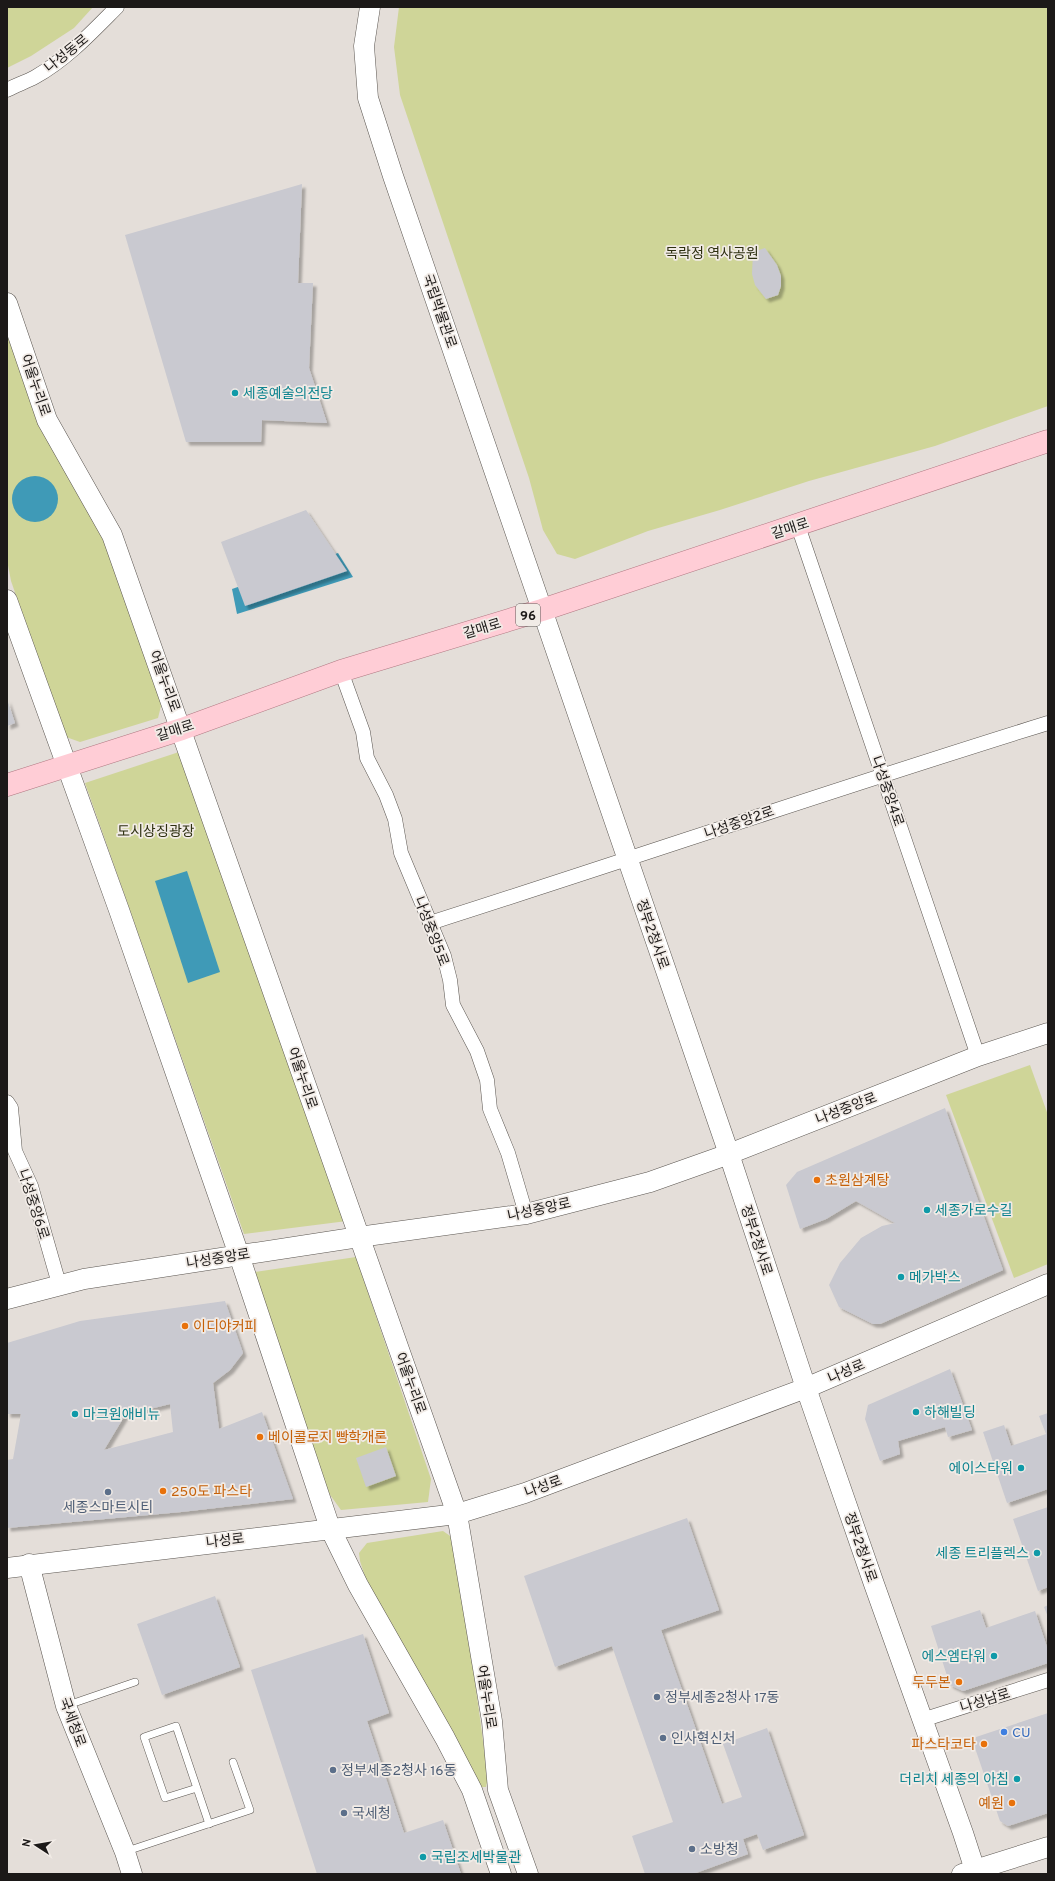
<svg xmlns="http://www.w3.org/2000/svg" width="1055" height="1881" font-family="Overpass,'Noto Sans KR',sans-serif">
<defs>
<filter id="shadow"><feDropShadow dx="3.5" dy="3.5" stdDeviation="1" flood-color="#0004"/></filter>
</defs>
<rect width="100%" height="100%" fill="#e4ded9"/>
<g fill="#cfd598">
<path d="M 7,7 L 93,7 L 74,28 L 31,56 L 7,68 Z"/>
<path d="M 399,7 L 1048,7 L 1048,406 L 935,446 L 809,481 L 720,510 L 648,531 L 575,559 L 557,554 L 543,530 L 529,478 L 400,95 L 394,47 Z"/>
<path d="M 7,320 L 105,532 L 159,686 L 161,706 L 158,718 L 80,742 L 66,737 L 11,581 L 7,560 Z"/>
<path d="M 182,751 L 347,1221 L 244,1234 L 85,783 Z"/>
<path d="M 1030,1065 L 1048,1115 L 1048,1264 L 1014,1278 L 946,1095 Z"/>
<path d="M 356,1257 L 431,1479 L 428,1502 L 341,1510 L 320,1481 L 255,1272 Z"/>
<path d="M 443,1531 L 456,1540 L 488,1778 L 486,1787 L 480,1787 L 368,1586 L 360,1561 L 359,1553 L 367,1543 Z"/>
</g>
<g fill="#3f9ab7">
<circle cx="35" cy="499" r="23"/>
<path d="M 338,553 L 353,577 L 237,614 L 232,589 Z"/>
<path d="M 187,871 L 220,972 L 188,983 L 155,881 Z"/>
</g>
<g fill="#c9c9d0" fill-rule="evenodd" filter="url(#shadow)">
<path d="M 302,184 L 298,283 L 313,283 L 309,368 L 327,423 L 262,420 L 261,442 L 186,442 L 125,235 Z"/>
<path d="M 765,248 L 777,265 L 781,276 L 781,286 L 778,295 L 766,299 L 755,285 L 752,274 L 753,252 Z"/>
<path d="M 306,510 L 347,571 L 245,606 L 221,542 Z"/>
<path d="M 7,699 L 15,723 L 7,726 Z"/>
<path d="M 945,1108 L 1003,1270 L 880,1324 L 873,1324 L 839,1307 L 829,1285 L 840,1263 L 861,1238 L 882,1226 L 895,1223 L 856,1201 L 826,1219 L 800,1229 L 786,1185 L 797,1172 Z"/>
<path d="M 225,1301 L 243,1353 L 230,1370 L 213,1383 L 219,1429 L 262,1412 L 293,1499 L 181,1512 L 7,1528 L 7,1460 L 13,1459 L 21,1414 L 7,1414 L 7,1343 L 80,1321 ZM 170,1404 L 173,1432 L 104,1450 L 125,1415 Z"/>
<path d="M 950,1369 L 972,1430 L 948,1437 L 945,1427 L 898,1441 L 900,1454 L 880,1461 L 865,1419 L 868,1405 Z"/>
<path d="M 1048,1413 L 1048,1489 L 1007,1503 L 983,1432 L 1004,1425 L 1011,1446 L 1046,1434 L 1039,1416 Z"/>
<path d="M 386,1447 L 396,1476 L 366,1487 L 356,1458 Z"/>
<path d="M 1048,1507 L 1048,1587 L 1038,1591 L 1013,1519 Z"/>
<path d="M 687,1518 L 719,1610 L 661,1630 L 722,1804 L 742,1797 L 723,1744 L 767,1728 L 804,1835 L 763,1850 L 757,1834 L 743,1839 L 748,1854 L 693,1874 L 645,1874 L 632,1836 L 673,1822 L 612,1646 L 555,1667 L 524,1576 Z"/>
<path d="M 215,1596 L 240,1667 L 162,1695 L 137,1624 Z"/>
<path d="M 1048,1605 L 1048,1617 L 1044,1607 Z"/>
<path d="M 980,1610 L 986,1628 L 1035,1611 L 1048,1650 L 1048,1663 L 963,1691 L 950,1685 L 931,1626 Z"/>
<path d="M 363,1634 L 389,1713 L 367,1721 L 404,1833 L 443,1820 L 461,1874 L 317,1874 L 251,1670 Z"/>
<path d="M 1048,1713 L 1048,1813 L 1008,1826 L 1000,1821 L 974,1745 L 976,1737 Z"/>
</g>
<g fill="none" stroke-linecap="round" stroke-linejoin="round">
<defs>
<g id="lane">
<path d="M 68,1705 L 135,1682"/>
<path d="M 197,1788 L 165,1798 L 144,1737 L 176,1726 L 209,1824"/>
<path d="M 127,1851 L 250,1810 L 233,1762"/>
</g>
<g id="street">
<path d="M 7,90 C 16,85 26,82 35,77 C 67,59 92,32 117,7"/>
<path d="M 798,526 L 978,1056"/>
<path d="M 341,671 L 363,732 L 367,758 L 386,795 L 395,819 L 401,853 L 444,956 L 450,980 L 453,1005 L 477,1051 L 487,1080 L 490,1109 L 508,1153 L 526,1214"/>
<path d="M 430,923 C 637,857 841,787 1048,723"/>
<path d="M 7,1102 L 11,1108 L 15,1151 L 31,1186 L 59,1284"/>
<path d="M 922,1720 L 1048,1680"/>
</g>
<g id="secondary">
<path d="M 370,7 L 364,46 L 368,98 L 393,176 L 729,1154 L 806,1388 L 874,1584 L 963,1833 L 975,1870"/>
<path d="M 7,303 L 47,420 L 112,535 L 457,1514 L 492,1721 L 498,1790 L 528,1874"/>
<path d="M 7,600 L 119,910 L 239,1255 L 330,1528 L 358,1585 L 445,1738 L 472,1790 L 501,1874"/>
<path d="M 7,1299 L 84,1279 L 359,1237 L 526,1214 L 650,1182 L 729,1154 L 978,1056 L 1048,1033"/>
<path d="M 29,1564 L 66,1706 L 125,1852 L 132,1874"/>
<path d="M 7,1568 L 457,1514 L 525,1493 L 806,1388 L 1048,1284"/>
<path d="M 962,1874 L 1048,1847"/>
</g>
<path id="primary" d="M 7,785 L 182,729 L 341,671 L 542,610 L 1048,441"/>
</defs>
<use href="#lane" stroke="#5b5651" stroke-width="8"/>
<use href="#street" stroke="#5b5651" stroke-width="15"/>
<use href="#secondary" stroke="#5b5651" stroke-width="21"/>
<use href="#primary" stroke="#b07882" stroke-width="23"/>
<use href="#lane" stroke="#fff" stroke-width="7"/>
<use href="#street" stroke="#fff" stroke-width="14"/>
<use href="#secondary" stroke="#fff" stroke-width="20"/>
<use href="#primary" stroke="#ffcdd6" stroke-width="22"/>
</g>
<g fill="#0f9aa8" stroke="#f1ebe6" stroke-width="1.5">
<circle cx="235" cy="393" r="4"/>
<circle cx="927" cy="1210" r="4"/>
<circle cx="901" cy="1277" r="4"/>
<circle cx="916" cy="1412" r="4"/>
<circle cx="75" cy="1414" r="4"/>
<circle cx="1021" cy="1468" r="4"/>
<circle cx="1037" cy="1553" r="4"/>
<circle cx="994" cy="1656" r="4"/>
<circle cx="1017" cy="1779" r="4"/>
<circle cx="423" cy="1857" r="4"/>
</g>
<g fill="#e8710a" stroke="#f1ebe6" stroke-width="1.5">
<circle cx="817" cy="1180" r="4"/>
<circle cx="185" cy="1326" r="4"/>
<circle cx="260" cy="1437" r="4"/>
<circle cx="163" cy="1491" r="4"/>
<circle cx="959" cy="1682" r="4"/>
<circle cx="984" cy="1744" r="4"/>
<circle cx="1012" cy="1803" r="4"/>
</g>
<g fill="#5c6f8a" stroke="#f1ebe6" stroke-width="1.5">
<circle cx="108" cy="1492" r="4"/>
<circle cx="657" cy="1697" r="4"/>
<circle cx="663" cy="1738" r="4"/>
<circle cx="333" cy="1770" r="4"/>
<circle cx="344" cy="1813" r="4"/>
<circle cx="692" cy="1849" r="4"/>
</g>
<circle fill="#3f7fe0" stroke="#f1ebe6" stroke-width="1.5" cx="1004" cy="1732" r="4"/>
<g text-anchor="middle" stroke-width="3.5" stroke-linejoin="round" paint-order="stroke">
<rect fill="#f1ebe6" stroke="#5c5856" stroke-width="1" x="516" y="604" width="24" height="22" rx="3"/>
<g font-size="13" font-weight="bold" fill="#1c1918">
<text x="528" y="620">96</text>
</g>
<g font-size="14" fill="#1c1918" stroke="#f1ebe6">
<text transform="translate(66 53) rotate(-39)" y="5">나성동로</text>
<text transform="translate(440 311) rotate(71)" y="5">국립박물관로</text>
<text transform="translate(36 385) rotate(71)" y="5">어울누리로</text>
<text transform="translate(790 528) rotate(-18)" y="5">갈매로</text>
<text transform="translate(482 628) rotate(-17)" y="5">갈매로</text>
<text transform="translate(165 681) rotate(70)" y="5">어울누리로</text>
<text transform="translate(175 730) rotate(-18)" y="5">갈매로</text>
<text transform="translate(888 791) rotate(71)" y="5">나성중앙4로</text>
<text transform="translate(739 822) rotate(-19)" y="5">나성중앙2로</text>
<text transform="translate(432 931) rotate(69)" y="5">나성중앙5로</text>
<text transform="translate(653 934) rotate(71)" y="5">정부2청사로</text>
<text transform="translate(303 1078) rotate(71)" y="5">어울누리로</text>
<text transform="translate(846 1108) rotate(-21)" y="5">나성중앙로</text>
<text transform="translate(34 1204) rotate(72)" y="5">나성중앙6로</text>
<text transform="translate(539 1209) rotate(-12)" y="5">나성중앙로</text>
<text transform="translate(757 1240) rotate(72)" y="5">정부2청사로</text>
<text transform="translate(218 1258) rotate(-9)" y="5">나성중앙로</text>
<text transform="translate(846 1371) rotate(-23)" y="5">나성로</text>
<text transform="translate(411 1383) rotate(70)" y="5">어울누리로</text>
<text transform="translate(543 1486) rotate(-20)" y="5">나성로</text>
<text transform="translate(225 1540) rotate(-7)" y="5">나성로</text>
<text transform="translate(861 1547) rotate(71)" y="5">정부2청사로</text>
<text transform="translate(487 1697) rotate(81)" y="5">어울누리로</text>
<text transform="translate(985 1700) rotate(-17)" y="5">나성남로</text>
<text transform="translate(73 1722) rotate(70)" y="5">국세청로</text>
</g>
<g font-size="14" fill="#2d2f0f" stroke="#f1ebe6">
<text x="712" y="258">독락정 역사공원</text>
<text x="156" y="836">도시상징광장</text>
</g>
<g font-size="14" fill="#0d838f" stroke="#f1ebe6" text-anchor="start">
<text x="243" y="398">세종예술의전당</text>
<text x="935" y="1215">세종가로수길</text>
<text x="909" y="1282">메가박스</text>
<text x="924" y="1417">하해빌딩</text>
<text x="83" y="1419">마크원애비뉴</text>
<text x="1013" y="1473" text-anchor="end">에이스타워</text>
<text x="1029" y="1558" text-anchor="end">세종 트리플렉스</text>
<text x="986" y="1661" text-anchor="end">에스엠타워</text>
<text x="1009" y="1784" text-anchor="end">더리치 세종의 아침</text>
<text x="431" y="1862">국립조세박물관</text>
</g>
<g font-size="14" fill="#c56008" stroke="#f1ebe6" text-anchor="start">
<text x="825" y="1185">초원삼계탕</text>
<text x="193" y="1331">이디야커피</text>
<text x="268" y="1442">베이콜로지 빵학개론</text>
<text x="171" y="1496">250도 파스타</text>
<text x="951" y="1687" text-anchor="end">두두본</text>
<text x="976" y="1749" text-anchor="end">파스타코타</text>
<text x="1004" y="1808" text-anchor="end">예원</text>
</g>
<g font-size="14" fill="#4e5e75" stroke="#f1ebe6" text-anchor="start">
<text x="108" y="1512" text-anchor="middle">세종스마트시티</text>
<text x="665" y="1702">정부세종2청사 17동</text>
<text x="671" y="1743">인사혁신처</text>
<text x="341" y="1775">정부세종2청사 16동</text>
<text x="352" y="1818">국세청</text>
<text x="700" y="1854">소방청</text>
</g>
<g font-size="14" fill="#366cbe" stroke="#f1ebe6" text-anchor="start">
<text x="1012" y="1737">CU</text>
</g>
</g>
<rect width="1055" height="1881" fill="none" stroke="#1c1918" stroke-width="16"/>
<g transform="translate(36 1845) rotate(282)" stroke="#f1ebe6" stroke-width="3" paint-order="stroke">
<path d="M0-3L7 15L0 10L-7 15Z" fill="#1c1918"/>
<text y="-6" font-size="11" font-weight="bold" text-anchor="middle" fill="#1c1918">N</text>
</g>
</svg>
